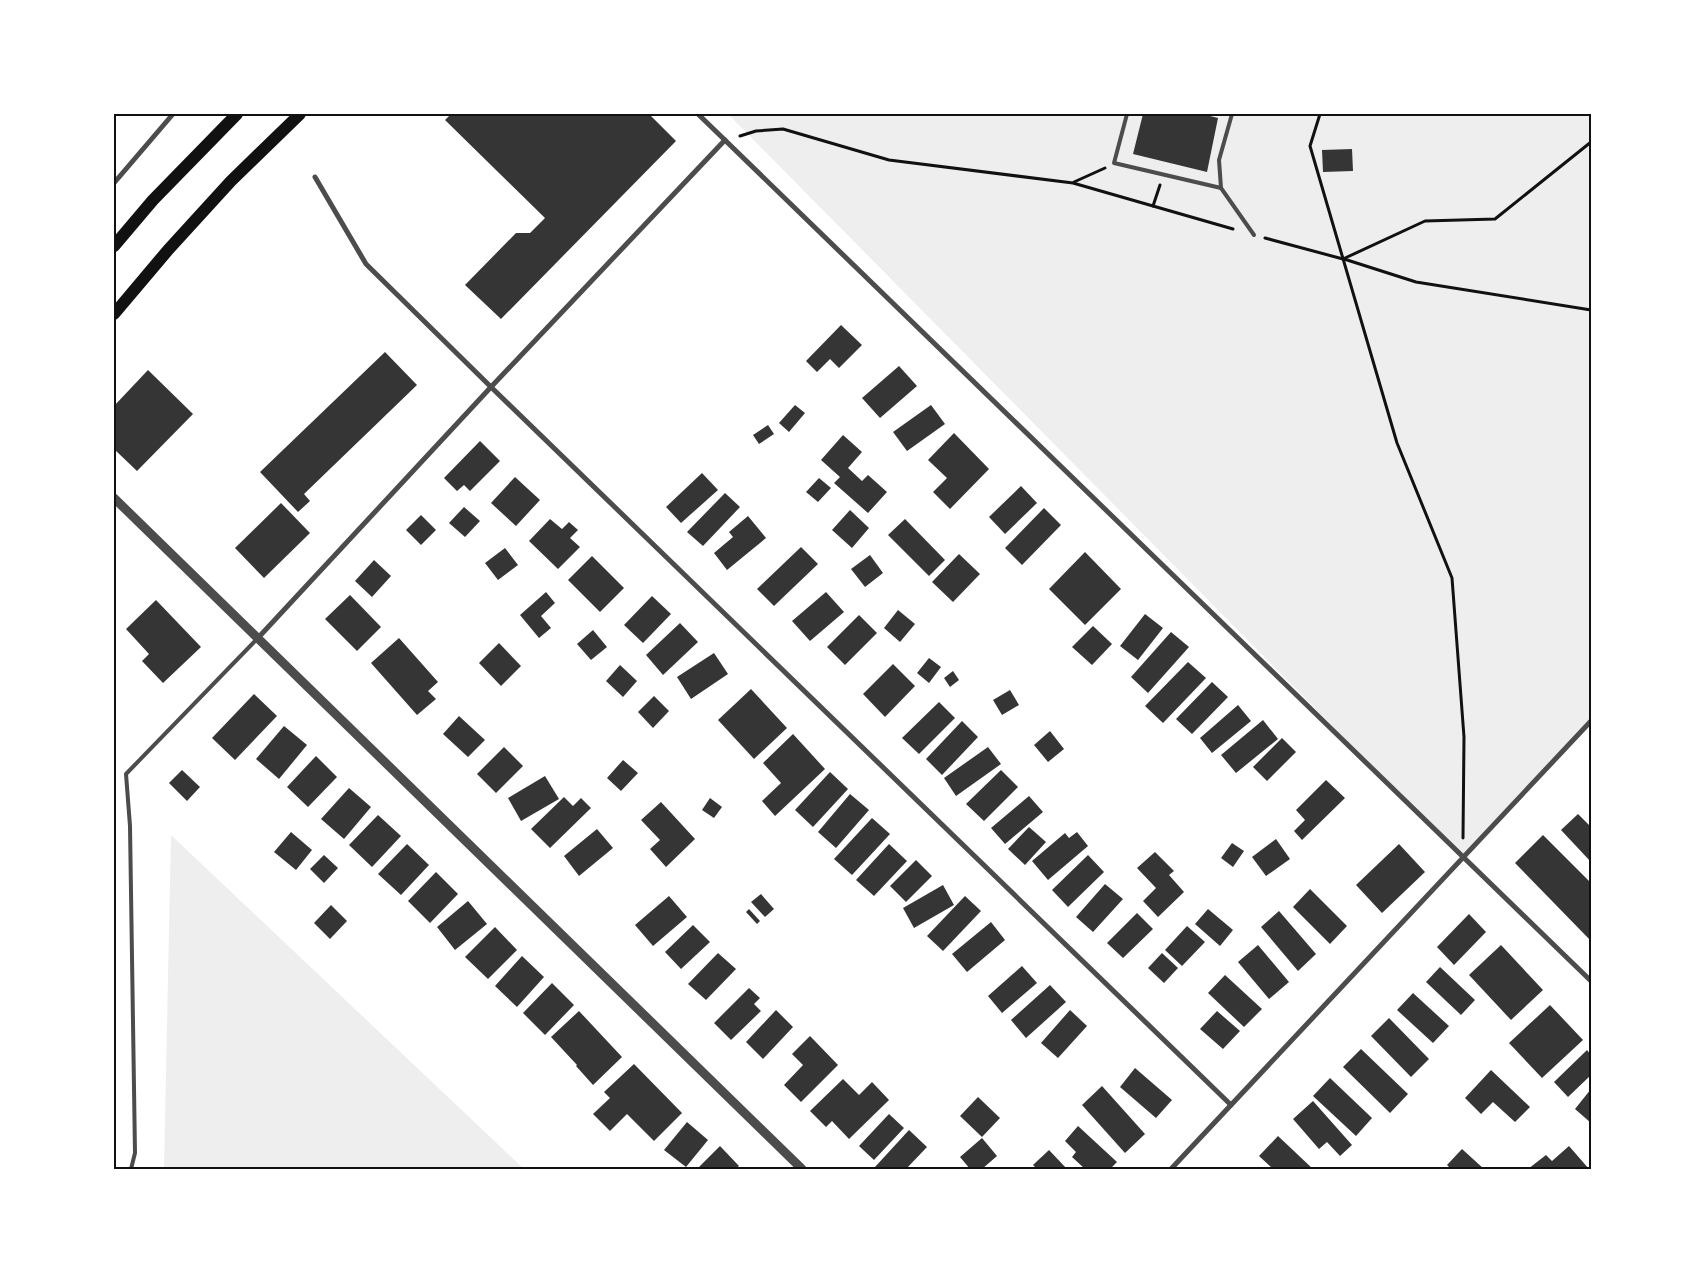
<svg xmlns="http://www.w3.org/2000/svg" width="1705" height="1283" font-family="Manrope,sans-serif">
<rect width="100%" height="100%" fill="#fff"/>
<g fill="#eee">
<path d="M 728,114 L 1591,114 L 1591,721 L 1463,858 Z"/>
<path d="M 171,835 L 524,1169 L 164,1169 Z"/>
</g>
<g fill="#353535">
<path d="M 451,114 L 649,114 L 676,141 L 501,319 L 465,285 L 516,233 L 530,233 L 545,218 L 445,120 Z"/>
<path d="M 1143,114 L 1202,114 L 1218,118 L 1207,172 L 1133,154 Z"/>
<path d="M 1352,149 L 1353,171 L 1323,172 L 1322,150 Z"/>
<path d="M 841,325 L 862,345 L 839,368 L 830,359 L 817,372 L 806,361 Z"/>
<path d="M 385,352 L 417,385 L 304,494 L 310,501 L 298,512 L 260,472 Z"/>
<path d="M 899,366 L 917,386 L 880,418 L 862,398 Z"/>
<path d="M 148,370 L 193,414 L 137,471 L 114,449 L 114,406 Z"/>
<path d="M 795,405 L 805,413 L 789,432 L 779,423 Z"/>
<path d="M 931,405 L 945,424 L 907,451 L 893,432 Z"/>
<path d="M 768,425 L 774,434 L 759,444 L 753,435 Z"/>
<path d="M 954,433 L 989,469 L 950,509 L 933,492 L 947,478 L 928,460 Z"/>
<path d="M 843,435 L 862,452 L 848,468 L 862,481 L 868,475 L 887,492 L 868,513 L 834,483 L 840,477 L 821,460 Z"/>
<path d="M 480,441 L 500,461 L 470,491 L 464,485 L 457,491 L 444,478 Z"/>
<path d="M 702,473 L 718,490 L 681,523 L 666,507 Z"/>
<path d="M 515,477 L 540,500 L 516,526 L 491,503 Z"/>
<path d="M 819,478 L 831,488 L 818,502 L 806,492 Z"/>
<path d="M 1021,486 L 1037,503 L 1005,534 L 989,517 Z"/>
<path d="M 725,493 L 740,507 L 703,546 L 687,532 Z"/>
<path d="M 281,503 L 310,533 L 264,578 L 235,548 Z"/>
<path d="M 464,507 L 480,521 L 465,537 L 449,523 Z"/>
<path d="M 1044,508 L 1061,525 L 1022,565 L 1005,548 Z"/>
<path d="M 850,510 L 869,528 L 852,548 L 832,530 Z"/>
<path d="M 421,515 L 436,530 L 421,545 L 406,530 Z"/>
<path d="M 748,516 L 766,538 L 727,570 L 714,553 L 733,537 L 729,532 Z"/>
<path d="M 550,519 L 562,529 L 569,522 L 578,530 L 570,538 L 580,547 L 558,569 L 529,541 Z"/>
<path d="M 905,519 L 945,560 L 929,576 L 888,535 Z"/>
<path d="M 801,547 L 818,564 L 774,606 L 757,589 Z"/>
<path d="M 505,548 L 518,565 L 498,580 L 485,563 Z"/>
<path d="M 1085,552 L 1121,589 L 1085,625 L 1049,589 Z"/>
<path d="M 959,554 L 980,574 L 953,602 L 932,582 Z"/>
<path d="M 870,555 L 883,573 L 865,587 L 851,569 Z"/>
<path d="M 592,556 L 624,588 L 600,612 L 568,580 Z"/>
<path d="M 374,560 L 391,576 L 372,597 L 355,581 Z"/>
<path d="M 546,592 L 555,603 L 541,616 L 551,628 L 539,638 L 520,615 Z"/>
<path d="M 826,592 L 844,612 L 810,641 L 792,621 Z"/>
<path d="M 350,595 L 381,627 L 357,651 L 325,619 Z"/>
<path d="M 652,596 L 671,614 L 643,643 L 624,625 Z"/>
<path d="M 156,600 L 201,647 L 163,683 L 142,661 L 149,654 L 126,629 Z"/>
<path d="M 898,610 L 915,624 L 900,642 L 884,628 Z"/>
<path d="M 1145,614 L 1163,628 L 1138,660 L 1120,646 Z"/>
<path d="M 859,615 L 877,633 L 845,665 L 827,647 Z"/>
<path d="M 680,623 L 698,642 L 663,675 L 646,655 Z"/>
<path d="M 1093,626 L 1112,644 L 1092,665 L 1072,647 Z"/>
<path d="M 593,630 L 607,647 L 591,660 L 577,644 Z"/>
<path d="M 1171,632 L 1189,647 L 1148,693 L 1131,677 Z"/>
<path d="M 399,638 L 438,682 L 428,691 L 436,699 L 417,715 L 371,663 Z"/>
<path d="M 499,643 L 521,666 L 501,686 L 479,663 Z"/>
<path d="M 714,653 L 728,674 L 691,699 L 677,677 Z"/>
<path d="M 929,658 L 941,667 L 929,683 L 917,673 Z"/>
<path d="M 1188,662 L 1206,678 L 1163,723 L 1145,706 Z"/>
<path d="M 893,664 L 915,686 L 885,717 L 863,694 Z"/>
<path d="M 620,665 L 637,681 L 623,697 L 606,681 Z"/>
<path d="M 953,671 L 959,680 L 950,687 L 944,678 Z"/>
<path d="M 1212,682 L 1228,697 L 1192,734 L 1176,719 Z"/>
<path d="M 751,689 L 787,728 L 754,759 L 718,720 Z"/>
<path d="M 1010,690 L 1019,705 L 1002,715 L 993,700 Z"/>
<path d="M 254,694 L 277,716 L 235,760 L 212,738 Z"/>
<path d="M 654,696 L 669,711 L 653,728 L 638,712 Z"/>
<path d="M 939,702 L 955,718 L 919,754 L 902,738 Z"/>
<path d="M 1238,705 L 1251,721 L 1212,753 L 1200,738 Z"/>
<path d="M 459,716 L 485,740 L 468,757 L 443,734 Z"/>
<path d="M 1263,720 L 1278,739 L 1236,773 L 1221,755 Z"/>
<path d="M 962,721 L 978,737 L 942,775 L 926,759 Z"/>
<path d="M 284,726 L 307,745 L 279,779 L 256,759 Z"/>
<path d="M 1050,731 L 1064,749 L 1048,762 L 1034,745 Z"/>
<path d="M 793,734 L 825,769 L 775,816 L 762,801 L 781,783 L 763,763 Z"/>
<path d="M 1282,738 L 1296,752 L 1267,781 L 1253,767 Z"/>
<path d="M 504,747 L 523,766 L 496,793 L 477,774 Z"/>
<path d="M 988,747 L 1001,764 L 956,796 L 944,778 Z"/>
<path d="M 316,756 L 337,777 L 308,807 L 287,787 Z"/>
<path d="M 623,760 L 638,773 L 621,791 L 607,778 Z"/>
<path d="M 182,770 L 200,787 L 187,801 L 169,783 Z"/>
<path d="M 1001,770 L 1018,787 L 984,821 L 966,804 Z"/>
<path d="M 830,772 L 848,789 L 813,827 L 795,810 Z"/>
<path d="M 545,776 L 559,799 L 521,821 L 508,798 Z"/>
<path d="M 1326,780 L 1345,798 L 1302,840 L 1294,831 L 1305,820 L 1296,810 Z"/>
<path d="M 349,788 L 371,807 L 344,839 L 321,819 Z"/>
<path d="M 850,794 L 869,810 L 836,848 L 818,832 Z"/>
<path d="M 1029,796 L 1043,812 L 1005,844 L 991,828 Z"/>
<path d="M 564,797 L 573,806 L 581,798 L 591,808 L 550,848 L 531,829 Z"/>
<path d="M 710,798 L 722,807 L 714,818 L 702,810 Z"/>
<path d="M 661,802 L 695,839 L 666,867 L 650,849 L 660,840 L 641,820 Z"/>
<path d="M 1578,814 L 1591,827 L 1591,862 L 1561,830 Z"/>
<path d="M 378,815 L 401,836 L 372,867 L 349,845 Z"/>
<path d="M 872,818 L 890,834 L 852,875 L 834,859 Z"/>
<path d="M 1029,827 L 1046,842 L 1025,865 L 1008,849 Z"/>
<path d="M 597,829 L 613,848 L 579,876 L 564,856 Z"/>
<path d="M 291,832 L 312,850 L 296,870 L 274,852 Z"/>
<path d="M 1077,832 L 1088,846 L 1048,880 L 1032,861 L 1065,833 L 1069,838 Z"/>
<path d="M 1543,835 L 1591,883 L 1591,941 L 1515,863 Z"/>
<path d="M 1276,839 L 1290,859 L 1266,876 L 1252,857 Z"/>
<path d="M 1232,843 L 1244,851 L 1233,867 L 1221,858 Z"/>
<path d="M 407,844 L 429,865 L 401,895 L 378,874 Z"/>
<path d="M 889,844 L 907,861 L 874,896 L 856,880 Z"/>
<path d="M 1399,844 L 1425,872 L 1382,913 L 1356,885 Z"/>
<path d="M 1155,852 L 1174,871 L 1169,875 L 1184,892 L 1158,917 L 1143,901 L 1156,888 L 1137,868 Z"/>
<path d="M 324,855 L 338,868 L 324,883 L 310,869 Z"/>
<path d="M 1088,855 L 1104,872 L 1068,907 L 1052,890 Z"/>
<path d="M 916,860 L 932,876 L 906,902 L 890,886 Z"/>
<path d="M 436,872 L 458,894 L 430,923 L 408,901 Z"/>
<path d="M 1105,884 L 1123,899 L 1093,932 L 1076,917 Z"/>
<path d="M 943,885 L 954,905 L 914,928 L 903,908 Z"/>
<path d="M 1310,889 L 1347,926 L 1330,944 L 1293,907 Z"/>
<path d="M 761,894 L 774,909 L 765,917 L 751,902 Z"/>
<path d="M 669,896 L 687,917 L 653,946 L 635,925 Z"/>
<path d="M 965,896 L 981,911 L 943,951 L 927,936 Z"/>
<path d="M 468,901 L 487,924 L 455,950 L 437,927 Z"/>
<path d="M 331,905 L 347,921 L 330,939 L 314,923 Z"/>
<path d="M 749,909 L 760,921 L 757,924 L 746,912 Z"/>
<path d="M 1208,909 L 1233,930 L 1220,946 L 1195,924 Z"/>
<path d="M 1279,911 L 1316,954 L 1298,971 L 1261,927 Z"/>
<path d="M 1137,913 L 1153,929 L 1123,958 L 1107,943 Z"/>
<path d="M 1469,914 L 1486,932 L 1454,965 L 1437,947 Z"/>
<path d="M 991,922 L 1005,940 L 967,972 L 952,954 Z"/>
<path d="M 693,925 L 710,942 L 681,969 L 665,952 Z"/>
<path d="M 1187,926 L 1205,942 L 1182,966 L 1165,950 Z"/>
<path d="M 495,927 L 517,950 L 488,979 L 465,957 Z"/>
<path d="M 1258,945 L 1289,982 L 1269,999 L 1238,962 Z"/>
<path d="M 1501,945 L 1543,990 L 1511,1020 L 1469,975 Z"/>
<path d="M 718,953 L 736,969 L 706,1000 L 688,984 Z"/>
<path d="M 1162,953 L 1178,968 L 1164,983 L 1148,968 Z"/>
<path d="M 522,956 L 544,977 L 517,1007 L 495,986 Z"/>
<path d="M 1022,966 L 1037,983 L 1002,1013 L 988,996 Z"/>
<path d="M 1440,967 L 1475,1000 L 1461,1015 L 1426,982 Z"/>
<path d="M 1225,975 L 1262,1009 L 1244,1027 L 1208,993 Z"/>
<path d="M 552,983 L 574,1005 L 545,1035 L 523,1013 Z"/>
<path d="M 1050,985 L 1066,1002 L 1026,1038 L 1011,1020 Z"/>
<path d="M 749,988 L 760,998 L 754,1004 L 761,1011 L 731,1040 L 714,1023 Z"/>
<path d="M 1413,993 L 1449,1026 L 1433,1043 L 1397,1010 Z"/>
<path d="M 1550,1005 L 1583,1040 L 1542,1078 L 1509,1043 Z"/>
<path d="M 776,1010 L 793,1027 L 763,1059 L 746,1042 Z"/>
<path d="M 1070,1010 L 1087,1026 L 1058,1058 L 1041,1043 Z"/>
<path d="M 579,1011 L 622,1057 L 593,1085 L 576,1066 L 577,1065 L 551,1037 Z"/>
<path d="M 1217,1011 L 1240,1031 L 1223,1049 L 1200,1029 Z"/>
<path d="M 1389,1018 L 1429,1059 L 1411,1077 L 1371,1036 Z"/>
<path d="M 810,1036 L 838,1065 L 801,1102 L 784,1085 L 803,1065 L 792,1054 Z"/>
<path d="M 1361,1049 L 1408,1094 L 1390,1113 L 1343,1067 Z"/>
<path d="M 1587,1050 L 1591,1055 L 1591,1075 L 1568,1097 L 1554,1082 Z"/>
<path d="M 634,1064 L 682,1113 L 654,1141 L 627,1114 L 610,1131 L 593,1114 L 610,1098 L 604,1092 Z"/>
<path d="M 1135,1068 L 1172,1100 L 1156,1118 L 1120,1087 Z"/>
<path d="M 1491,1070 L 1530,1107 L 1515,1122 L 1493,1102 L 1481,1114 L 1465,1098 Z"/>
<path d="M 1330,1078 L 1372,1118 L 1356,1136 L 1313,1096 Z"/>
<path d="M 843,1079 L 859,1095 L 872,1082 L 889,1100 L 849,1139 L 832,1121 L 826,1127 L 810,1111 Z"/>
<path d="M 1102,1086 L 1145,1134 L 1125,1153 L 1082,1105 Z"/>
<path d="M 1591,1089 L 1591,1123 L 1575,1109 Z"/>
<path d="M 978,1097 L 1000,1118 L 982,1137 L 960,1116 Z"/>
<path d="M 1313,1101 L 1352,1145 L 1340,1156 L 1327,1142 L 1319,1149 L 1293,1119 Z"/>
<path d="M 889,1114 L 904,1128 L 874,1160 L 859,1146 Z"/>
<path d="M 687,1122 L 708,1140 L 686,1167 L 664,1150 Z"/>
<path d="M 1078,1126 L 1117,1162 L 1110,1169 L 1085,1169 L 1072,1157 L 1076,1152 L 1065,1141 Z"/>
<path d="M 909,1130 L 927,1147 L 906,1169 L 878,1169 L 875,1167 Z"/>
<path d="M 1278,1136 L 1313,1169 L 1273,1169 L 1259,1156 Z"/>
<path d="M 982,1138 L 997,1156 L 982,1169 L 970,1169 L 960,1157 Z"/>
<path d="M 720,1146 L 739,1166 L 735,1169 L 697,1169 Z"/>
<path d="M 1569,1146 L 1589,1169 L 1528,1169 L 1546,1155 L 1552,1161 Z"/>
<path d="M 1462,1149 L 1484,1169 L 1451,1169 L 1447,1165 Z"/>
<path d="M 1049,1150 L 1067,1169 L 1037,1169 L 1033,1165 Z"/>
</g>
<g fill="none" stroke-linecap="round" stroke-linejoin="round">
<g stroke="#111" stroke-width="3">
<path d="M 1320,114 L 1310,146 L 1397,443 L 1452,578 L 1464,737 L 1463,838"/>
<path d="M 740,136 L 756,131 L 783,129 L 889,160 L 1073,183 L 1233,229"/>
<path d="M 1074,182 L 1105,168"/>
<path d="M 1153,206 L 1160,185"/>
<path d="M 1265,238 L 1343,259 L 1425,221 L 1495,219 L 1591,142"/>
<path d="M 1344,259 L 1416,282 L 1591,310"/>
</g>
<g stroke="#4c4c4c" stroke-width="4">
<path d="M 1127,114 L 1114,163 L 1221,188"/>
<path d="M 1232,114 L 1219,160 L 1221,188 L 1254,235"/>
<path d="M 131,1169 L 135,1153 L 130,826 L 126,774 L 257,639"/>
</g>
<g stroke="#4c4c4c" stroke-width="5">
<path d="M 698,114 L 1591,981"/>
<path d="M 315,177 L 366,264 L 491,387 L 1231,1105"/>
<path d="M 114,183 L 173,114"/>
<path d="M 257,639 L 491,387 L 725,140"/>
<path d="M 1171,1169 L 1591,721"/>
</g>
<path stroke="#4c4c4c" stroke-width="9" d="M 114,498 L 802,1169"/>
<g stroke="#111" stroke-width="12">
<path d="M 114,246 L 153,200 L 237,114"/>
<path d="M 114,314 L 168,250 L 231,181 L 300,114"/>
</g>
</g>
<rect width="1705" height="1283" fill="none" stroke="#ffffff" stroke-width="230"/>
<rect x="115" y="115" width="1475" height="1053" fill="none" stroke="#111" stroke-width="2"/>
</svg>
